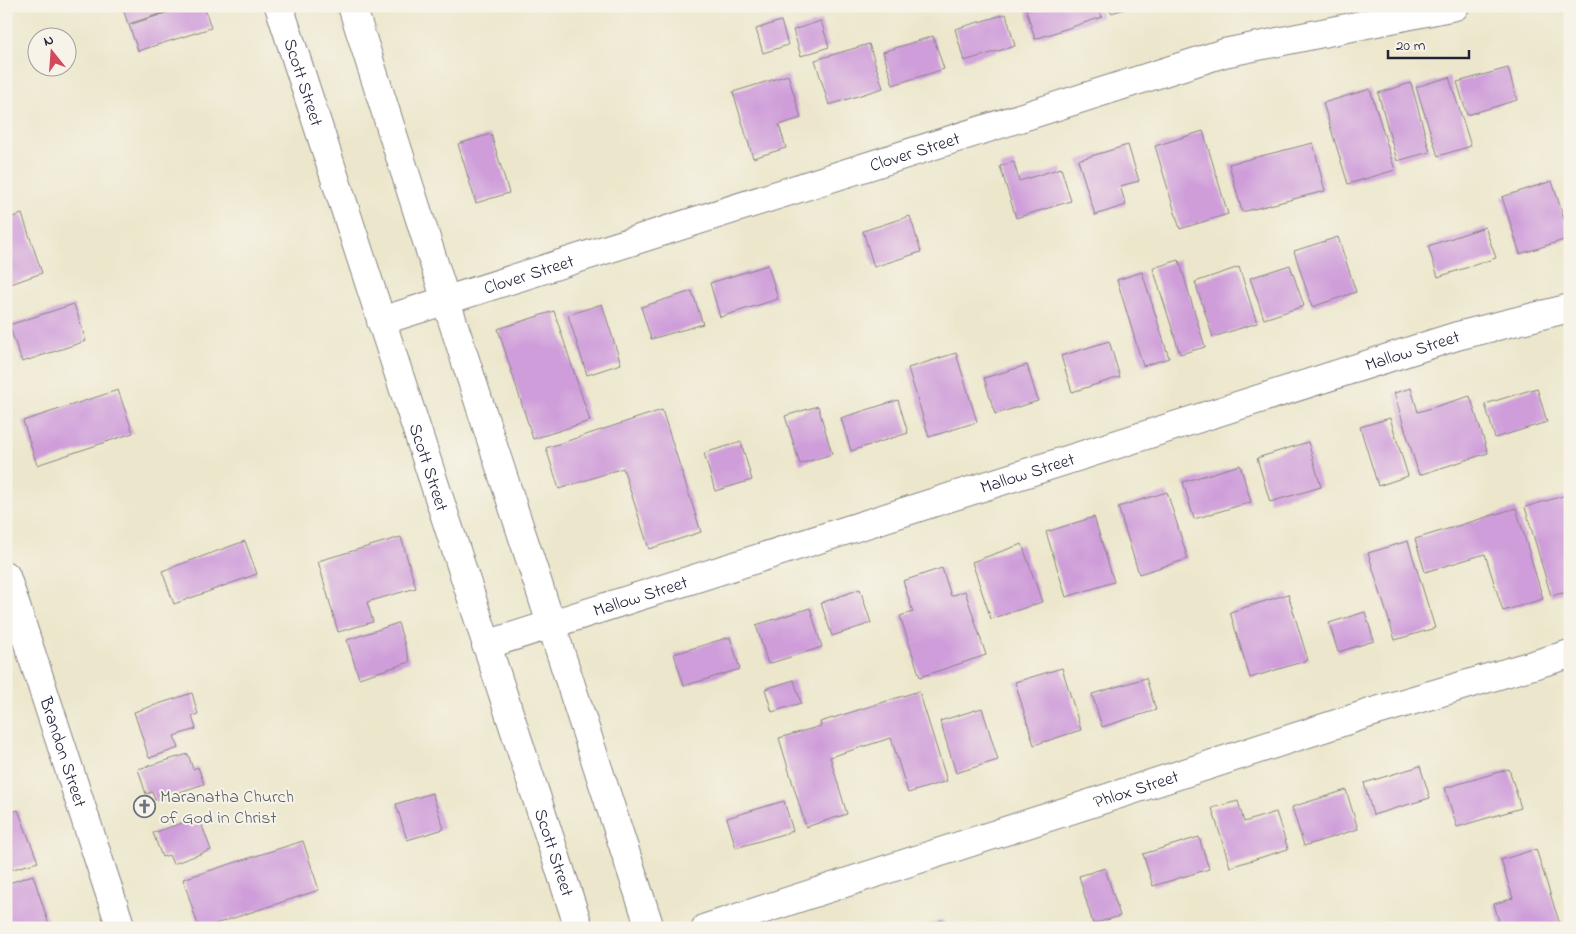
<svg xmlns="http://www.w3.org/2000/svg" width="1576" height="934" font-family="'Indie Flower',sans-serif">
<rect width="100%" height="100%" fill="#f7f3e8"/>
<filter id="ink" filterUnits="userSpaceOnUse"><feTurbulence type="fractalNoise" baseFrequency=".02" numOctaves="2"/><feDisplacementMap in="SourceGraphic" scale="10" xChannelSelector="R" yChannelSelector="G"/><feConvolveMatrix kernelMatrix="1 2 1 2 8 2 1 2 1" color-interpolation-filters="sRGB"/></filter>
<filter id="wash" filterUnits="userSpaceOnUse"><feTurbulence type="fractalNoise" baseFrequency=".0096" numOctaves="4" result="noise"/><feDisplacementMap in="SourceGraphic" scale="20" xChannelSelector="R" yChannelSelector="G"/><feGaussianBlur stdDeviation="1.12" result="paint"/><feColorMatrix in="noise" values="0 0 0 0 0 0 0 0 0 0 0 0 0 0 0 0 0 1.4 0 .05"/><feComposite in="paint" operator="in"/></filter>
<g filter="url(#wash)">
<rect width="100%" height="100%" fill="#ece7cc"/>
<g id="blocks">
<g fill="#cf9eda">
<path d="M 122,6 L 182,6 L 182,7 L 128,24 Z"/>
<path d="M 188,6 L 204,6 L 211,28 L 138,51 L 129,25 Z"/>
<path d="M 1025,6 L 1098,6 L 1102,17 L 1035,39 Z"/>
<path d="M 1109,6 L 1132,6 L 1132,7 L 1111,13 Z"/>
<path d="M 1006,14 L 1015,46 L 964,61 L 955,29 Z"/>
<path d="M 781,21 L 788,45 L 763,53 L 756,29 Z"/>
<path d="M 821,21 L 829,47 L 801,56 L 793,30 Z"/>
<path d="M 933,36 L 944,69 L 893,85 L 883,52 Z"/>
<path d="M 869,44 L 883,88 L 829,105 L 815,60 Z"/>
<path d="M 1508,68 L 1517,100 L 1467,115 L 1457,82 Z"/>
<path d="M 788,75 L 801,118 L 779,125 L 786,148 L 753,158 L 733,92 Z"/>
<path d="M 1449,77 L 1471,146 L 1438,156 L 1416,87 Z"/>
<path d="M 1411,83 L 1430,152 L 1397,161 L 1378,93 Z"/>
<path d="M 1370,89 L 1395,170 L 1348,184 L 1323,103 Z"/>
<path d="M 1203,131 L 1228,214 L 1180,229 L 1155,146 Z"/>
<path d="M 491,134 L 509,193 L 476,203 L 458,144 Z"/>
<path d="M 1313,143 L 1325,191 L 1242,212 L 1229,164 Z"/>
<path d="M 1128,145 L 1139,181 L 1120,186 L 1126,205 L 1095,215 L 1078,160 Z"/>
<path d="M 1014,162 L 1019,181 L 1061,168 L 1071,201 L 1016,218 L 1000,166 Z"/>
<path d="M 1552,181 L 1570,238 L 1520,254 L 1502,197 Z"/>
<path d="M 22,214 L 42,273 L 8,285 L 6,281 L 6,219 Z"/>
<path d="M 910,216 L 921,252 L 874,267 L 863,231 Z"/>
<path d="M 1485,227 L 1496,258 L 1438,277 L 1428,246 Z"/>
<path d="M 1338,237 L 1356,292 L 1312,307 L 1294,251 Z"/>
<path d="M 1179,260 L 1205,347 L 1180,354 L 1153,268 Z"/>
<path d="M 768,265 L 778,299 L 720,317 L 710,283 Z"/>
<path d="M 1290,265 L 1304,306 L 1264,319 L 1250,278 Z"/>
<path d="M 1239,267 L 1257,323 L 1213,337 L 1195,282 Z"/>
<path d="M 1142,272 L 1169,358 L 1143,366 L 1117,280 Z"/>
<path d="M 692,291 L 703,324 L 651,339 L 641,307 Z"/>
<path d="M 74,304 L 86,341 L 22,362 L 9,325 Z"/>
<path d="M 602,304 L 621,364 L 587,375 L 568,315 Z"/>
<path d="M 554,311 L 590,421 L 533,439 L 498,329 Z"/>
<path d="M 1109,341 L 1120,377 L 1072,392 L 1061,356 Z"/>
<path d="M 956,353 L 977,422 L 929,437 L 908,368 Z"/>
<path d="M 1027,365 L 1038,401 L 995,414 L 984,378 Z"/>
<path d="M 1411,388 L 1418,412 L 1470,396 L 1488,453 L 1419,475 L 1394,393 Z"/>
<path d="M 1537,388 L 1547,422 L 1495,438 L 1485,404 Z"/>
<path d="M 118,390 L 133,433 L 37,465 L 23,421 Z"/>
<path d="M 898,400 L 908,433 L 851,451 L 841,418 Z"/>
<path d="M 818,406 L 832,454 L 800,464 L 785,416 Z"/>
<path d="M 662,410 L 701,532 L 649,549 L 623,468 L 559,489 L 546,448 Z"/>
<path d="M 1390,418 L 1408,476 L 1378,486 L 1360,427 Z"/>
<path d="M 741,442 L 752,480 L 715,491 L 704,453 Z"/>
<path d="M 1308,442 L 1321,487 L 1270,502 L 1257,458 Z"/>
<path d="M 1240,465 L 1251,502 L 1194,519 L 1183,482 Z"/>
<path d="M 1167,492 L 1188,559 L 1139,574 L 1118,507 Z"/>
<path d="M 1570,494 L 1570,591 L 1551,596 L 1525,507 Z"/>
<path d="M 1516,508 L 1543,599 L 1503,611 L 1485,554 L 1425,572 L 1415,539 Z"/>
<path d="M 1094,517 L 1114,582 L 1066,597 L 1046,532 Z"/>
<path d="M 401,537 L 416,588 L 367,602 L 373,622 L 338,632 L 318,561 Z"/>
<path d="M 245,541 L 257,574 L 174,604 L 162,571 Z"/>
<path d="M 1408,541 L 1435,628 L 1395,640 L 1368,553 Z"/>
<path d="M 1022,544 L 1042,602 L 991,619 L 972,562 Z"/>
<path d="M 942,568 L 951,596 L 965,591 L 986,655 L 920,677 L 900,616 L 913,612 L 903,581 Z"/>
<path d="M 860,589 L 871,623 L 832,636 L 821,603 Z"/>
<path d="M 1288,594 L 1308,660 L 1250,678 L 1230,612 Z"/>
<path d="M 810,608 L 822,647 L 768,664 L 756,625 Z"/>
<path d="M 1365,612 L 1374,641 L 1338,652 L 1329,623 Z"/>
<path d="M 398,623 L 410,662 L 359,678 L 347,640 Z"/>
<path d="M 730,637 L 740,669 L 684,686 L 674,654 Z"/>
<path d="M 1062,668 L 1081,730 L 1034,745 L 1015,682 Z"/>
<path d="M 1146,678 L 1156,710 L 1102,727 L 1092,694 Z"/>
<path d="M 794,680 L 801,703 L 772,712 L 765,689 Z"/>
<path d="M 919,691 L 947,781 L 908,793 L 891,738 L 830,757 L 847,814 L 806,827 L 779,738 L 821,726 L 820,722 Z"/>
<path d="M 192,693 L 198,714 L 192,716 L 196,729 L 174,736 L 179,748 L 149,758 L 134,712 Z"/>
<path d="M 982,708 L 998,760 L 956,773 L 940,721 Z"/>
<path d="M 188,754 L 193,769 L 198,767 L 204,784 L 155,800 L 152,792 L 146,794 L 138,769 Z"/>
<path d="M 1420,766 L 1430,798 L 1373,815 L 1364,783 Z"/>
<path d="M 1509,769 L 1521,808 L 1457,827 L 1445,788 Z"/>
<path d="M 1346,790 L 1358,829 L 1304,846 L 1292,807 Z"/>
<path d="M 432,793 L 444,829 L 407,840 L 396,804 Z"/>
<path d="M 784,801 L 793,831 L 736,848 L 727,818 Z"/>
<path d="M 1238,801 L 1244,822 L 1276,812 L 1288,849 L 1230,867 L 1212,808 Z"/>
<path d="M 18,810 L 38,862 L 6,871 L 6,814 Z"/>
<path d="M 199,817 L 211,850 L 173,864 L 169,855 L 162,857 L 153,833 Z"/>
<path d="M 1199,837 L 1209,869 L 1153,886 L 1143,854 Z"/>
<path d="M 303,841 L 319,890 L 203,928 L 199,928 L 183,879 Z"/>
<path d="M 1536,849 L 1561,928 L 1501,928 L 1494,904 L 1513,898 L 1501,860 Z"/>
<path d="M 1105,868 L 1120,916 L 1093,924 L 1079,876 Z"/>
<path d="M 33,875 L 50,928 L 6,928 L 6,884 Z"/>
<path d="M 943,920 L 946,928 L 921,928 L 921,927 Z"/>
<path d="M 1312,922 L 1314,928 L 1293,928 L 1293,927 Z"/>
</g>
</g>
</g>
<g filter="url(#ink)">
<use href="#blocks" fill-opacity="0" stroke="#878484" stroke-width="1"/>
<g fill="none" stroke-linecap="round" stroke-linejoin="round">
<defs>
<g id="minor">
<path id="s1" d="M 381,321 L 1224,53 L 1455,6"/>
<path id="s2" d="M 6,576 L 121,928"/>
<path id="s3" d="M 486,645 L 1457,336 L 1570,308"/>
<path id="s4" d="M 706,928 L 1370,713 L 1570,654"/>
</g>
<g id="major">
<path id="s5" d="M 279,6 L 579,928"/>
<path d="M 352,6 L 446,301 L 650,928"/>
</g>
</defs>
<use href="#minor" stroke="#878484" stroke-width="30"/>
<use href="#major" stroke="#878484" stroke-width="30"/>
<use href="#minor" stroke="#fff" stroke-width="28"/>
<use href="#major" stroke="#fff" stroke-width="28"/>
</g>
</g>
<defs>
<symbol id="church-ring" viewBox="-11 -11 22 22"><circle r="9.5" fill="#f7f3e8" stroke="#6b7280" stroke-width="1.5"/><path d="M-1.2-6h2.4v3.5h3.3v2.4h-3.3V6h-2.4V-.1h-3.3v-2.4h3.3Z" fill="#6b7280"/></symbol>
</defs>
<g fill-rule="evenodd">
<use href="#church-ring" x="132" y="794" width="25" height="25"/>
</g>
<g text-anchor="middle" stroke-width="4" stroke-linejoin="round" paint-order="stroke">
<g font-size="18" fill="#22223b" stroke="#f7f3e8">
<text dy="6" stroke="none"><textPath href="#s5" startOffset="80">Scott Street</textPath></text>
<text dy="6" stroke="none"><textPath href="#s1" startOffset="560">Clover Street</textPath></text>
<text dy="6" stroke="none"><textPath href="#s1" startOffset="155">Clover Street</textPath></text>
<text dy="6" stroke="none"><textPath href="#s3" startOffset="972">Mallow Street</textPath></text>
<text dy="6" stroke="none"><textPath href="#s5" startOffset="485">Scott Street</textPath></text>
<text dy="6" stroke="none"><textPath href="#s3" startOffset="568">Mallow Street</textPath></text>
<text dy="6" stroke="none"><textPath href="#s3" startOffset="162">Mallow Street</textPath></text>
<text dy="6" stroke="none"><textPath href="#s2" startOffset="185">Brandon Street</textPath></text>
<text dy="6" stroke="none"><textPath href="#s4" startOffset="452">Phlox Street</textPath></text>
<text dy="6" stroke="none"><textPath href="#s5" startOffset="890">Scott Street</textPath></text>
</g>
<g font-size="18" fill="#5b616d" stroke="#f7f3e8" text-anchor="start">
<text x="160" y="802">Maranatha Church<tspan x="160" dy="21">of God in Christ</tspan></text>
</g>
</g>
<rect width="1576" height="934" fill="none" stroke="#f7f3e8" stroke-width="25"/>
<g transform="translate(52 52) rotate(343)"><circle r="24" fill="#f7f3e8" stroke="#a29fa3"/>
<path d="M0-4L9 19L0 12L-9 19Z" fill="#d1495b"/>
<text y="-8" font-size="14" font-weight="bold" text-anchor="middle" fill="#22223b">N</text>
</g>
<path d="M1388 50v8h81v-8" fill="none" stroke="#22223b" stroke-width="2.5"/>
<text x="1396" y="50" font-size="15" fill="#22223b" stroke="#f7f3e8" stroke-width="4" paint-order="stroke">20 m</text>
</svg>
